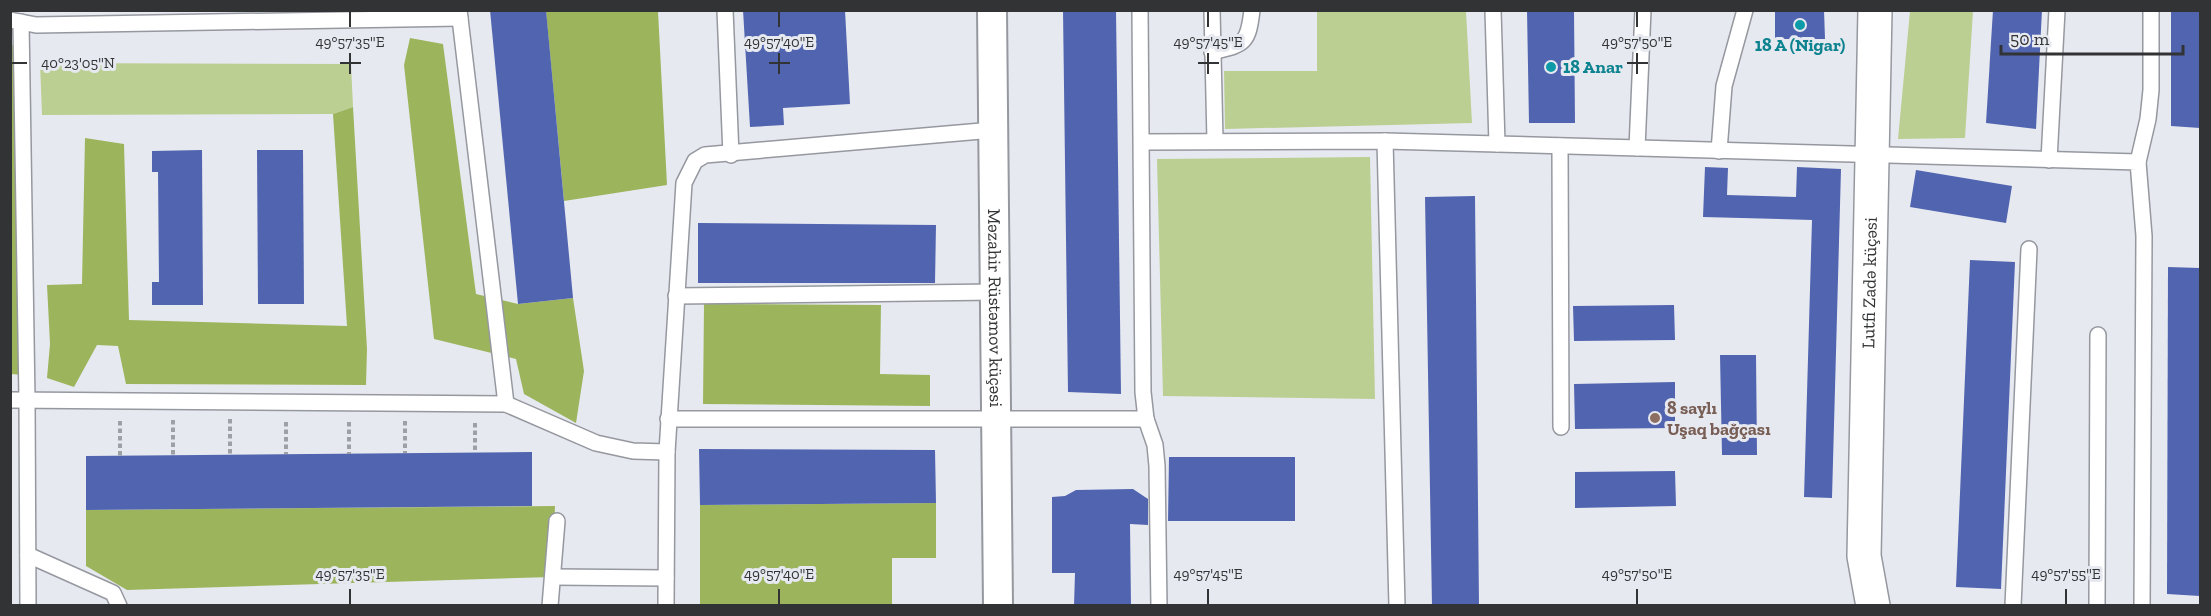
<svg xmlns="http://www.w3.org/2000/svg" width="2211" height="616" font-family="'Zilla Slab',serif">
<rect width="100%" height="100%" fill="#e7e9f1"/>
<g fill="#bccf92">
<path d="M 1317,11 L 1466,11 L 1472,123 L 1225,129 L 1224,71 L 1317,71 Z"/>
<path d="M 1910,11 L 1973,11 L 1965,138 L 1898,139 Z"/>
<path d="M 40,63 L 351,64 L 353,107 L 333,114 L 42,115 Z"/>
<path d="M 1370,157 L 1375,399 L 1163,396 L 1157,159 Z"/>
</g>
<g fill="#9cb55c">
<path d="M 546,11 L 658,11 L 667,185 L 564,201 Z"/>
<path d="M 410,38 L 443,44 L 476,294 L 518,304 L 573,298 L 584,371 L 576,423 L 524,394 L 516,359 L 434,339 L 404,65 Z"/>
<path d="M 10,45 L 23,46 L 25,375 L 10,374 Z"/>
<path d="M 353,107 L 367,349 L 366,385 L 126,384 L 118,346 L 97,345 L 74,387 L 47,378 L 50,344 L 47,285 L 82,284 L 85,138 L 124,144 L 129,320 L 347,326 L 333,114 Z"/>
<path d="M 704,304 L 881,305 L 880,374 L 930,375 L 930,406 L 703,404 Z"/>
<path d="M 936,503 L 936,558 L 892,558 L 892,605 L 700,605 L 700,505 Z"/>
<path d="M 555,506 L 552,577 L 127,590 L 86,566 L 86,510 Z"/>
</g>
<g fill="#5164af">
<path d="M 490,10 L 546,10 L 573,298 L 518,304 Z"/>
<path d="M 743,10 L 845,10 L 850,104 L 783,108 L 784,125 L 750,127 Z"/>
<path d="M 1063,10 L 1116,10 L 1121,394 L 1068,392 Z"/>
<path d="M 1527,10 L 1574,10 L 1575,123 L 1529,123 Z"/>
<path d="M 1775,10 L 1824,10 L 1825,39 L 1775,39 Z"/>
<path d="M 1993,10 L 2042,10 L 2036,129 L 1986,123 Z"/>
<path d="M 2171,10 L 2200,10 L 2200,128 L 2171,126 Z"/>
<path d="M 202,150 L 203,305 L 152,305 L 152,282 L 159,282 L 158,172 L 152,172 L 152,151 Z"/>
<path d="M 257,150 L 303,150 L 304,304 L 258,304 Z"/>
<path d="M 1705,167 L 1728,168 L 1727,195 L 1796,197 L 1797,167 L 1841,169 L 1832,498 L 1804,497 L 1812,220 L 1703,217 Z"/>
<path d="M 1916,170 L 2012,186 L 2006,223 L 1910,207 Z"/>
<path d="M 1475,196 L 1479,606 L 1432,606 L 1425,197 Z"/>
<path d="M 698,223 L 936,225 L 935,283 L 698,283 Z"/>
<path d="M 1970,260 L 2015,262 L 2001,589 L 1956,587 Z"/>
<path d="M 2168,267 L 2200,268 L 2200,596 L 2167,594 Z"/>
<path d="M 1674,305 L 1675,340 L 1574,341 L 1573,306 Z"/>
<path d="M 1720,355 L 1756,355 L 1757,455 L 1722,455 Z"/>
<path d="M 1675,382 L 1675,428 L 1575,429 L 1574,384 Z"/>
<path d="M 699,449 L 935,450 L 936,503 L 700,505 Z"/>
<path d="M 532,452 L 532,506 L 86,510 L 86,456 Z"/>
<path d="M 1169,457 L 1295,457 L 1295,521 L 1168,521 Z"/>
<path d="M 1675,471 L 1676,506 L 1575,508 L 1575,472 Z"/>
<path d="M 1133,489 L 1148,499 L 1148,525 L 1130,524 L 1131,606 L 1074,606 L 1075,573 L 1052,573 L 1052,497 L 1065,496 L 1076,490 Z"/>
</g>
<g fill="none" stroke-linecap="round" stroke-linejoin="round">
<defs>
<g id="lane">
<path d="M 459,10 L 506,404"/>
<path d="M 725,10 L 731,155"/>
<path d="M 1212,10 L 1215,141"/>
<path d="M 1493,10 L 1497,144 L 2138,162 L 2144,236 L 2142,606"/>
<path d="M 10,20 L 36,25 L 460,18"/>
<path d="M 21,22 L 27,400 L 28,606"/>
<path d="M 1212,52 C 1244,44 1248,45 1252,10"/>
<path d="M 1385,141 L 1397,606"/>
<path d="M 1142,142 L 1385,141 L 1497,144"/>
<path d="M 1560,146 L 1561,427"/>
<path d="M 1637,148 L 1643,10"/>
<path d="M 1719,151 L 1724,86 L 1745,10"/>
<path d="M 2049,160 L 2057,10"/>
<path d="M 2138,162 L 2148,119 L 2151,90 L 2151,10"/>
<path d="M 676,296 L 995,292"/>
<path d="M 10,400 L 506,404 L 596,443 L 633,451 L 667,452"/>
<path d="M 668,419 L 1146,419 L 1143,392 L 1140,10"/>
<path d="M 1146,419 L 1155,445 L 1157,466 L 1159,606"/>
<path d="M 28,555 L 113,593 L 119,606"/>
<path d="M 553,577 L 666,578"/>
<path d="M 550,606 L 557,521"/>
<path d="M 666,606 L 667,452 L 684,183 L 695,161 L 705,155 L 993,130"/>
<path d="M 2013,606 L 2029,249"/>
<path d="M 2097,606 L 2098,335"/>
</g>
<g id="street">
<path id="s1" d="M 992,10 L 998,606"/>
</g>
<g id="secondary">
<path id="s2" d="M 1873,606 L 1864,556 L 1875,10"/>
</g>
</defs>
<use href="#lane" stroke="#95989f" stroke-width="18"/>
<use href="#street" stroke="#95989f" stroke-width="32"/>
<use href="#secondary" stroke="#95989f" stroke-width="36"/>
<g stroke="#9ea0a5" stroke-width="4" stroke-dasharray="4.5 3" stroke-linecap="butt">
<path d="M 230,419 L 230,455"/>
<path d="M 173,420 L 173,455"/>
<path d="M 120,421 L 120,456"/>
<path d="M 405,421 L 405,453"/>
<path d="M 286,422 L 286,454"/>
<path d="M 349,422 L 349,454"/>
<path d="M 475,423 L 475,453"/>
</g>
<use href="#lane" stroke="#fff" stroke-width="15"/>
<use href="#street" stroke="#fff" stroke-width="28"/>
<use href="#secondary" stroke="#fff" stroke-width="33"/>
</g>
<path fill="none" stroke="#323335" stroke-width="2" d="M 350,12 L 350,27M 779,12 L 779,27M 1208,12 L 1208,27M 1637,12 L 1637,27M 350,53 L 350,74M 779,53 L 779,74M 1208,53 L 1208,74M 1637,53 L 1637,74M 12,63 L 27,63M 340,63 L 361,63M 769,63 L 790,63M 1198,63 L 1219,63M 1627,63 L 1648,63M 350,589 L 350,604M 779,589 L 779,604M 1208,589 L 1208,604M 1637,589 L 1637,604M 2066,589 L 2066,604"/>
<g fill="#0f9aa8" stroke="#e7e9f1" stroke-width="2">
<circle cx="1800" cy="25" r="6"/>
<circle cx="1551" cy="67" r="6"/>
</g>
<circle fill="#8d6e63" stroke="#e7e9f1" stroke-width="2" cx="1655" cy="418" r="6"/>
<g text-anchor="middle" stroke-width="6" stroke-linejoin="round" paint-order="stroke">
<g font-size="18" font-weight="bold" fill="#0d838f" stroke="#e7e9f1">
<text x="1800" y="51">18 A (Nigar)</text>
<text x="1563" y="73" text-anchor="start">18 Anar</text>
</g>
<g font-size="18" fill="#323335" stroke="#e7e9f1">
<text dy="6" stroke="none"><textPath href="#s2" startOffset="324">Lutfi Zadə küçəsi</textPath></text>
<text dy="6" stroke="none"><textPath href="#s1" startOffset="298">Məzahir Rüstəmov küçəsi</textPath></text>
</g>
<g font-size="18" font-weight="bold" fill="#785e54" stroke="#e7e9f1" text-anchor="start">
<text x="1667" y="414">8 saylı<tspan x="1667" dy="21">Uşaq bağçası</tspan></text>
</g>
</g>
<g font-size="15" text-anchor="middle" fill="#323335" stroke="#e7e9f1" stroke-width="6" stroke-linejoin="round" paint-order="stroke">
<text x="350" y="47">49°57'35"E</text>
<text x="779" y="47">49°57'40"E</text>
<text x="1208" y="47">49°57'45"E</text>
<text x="1637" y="47">49°57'50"E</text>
<text x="78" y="68">40°23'05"N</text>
<text x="350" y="579">49°57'35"E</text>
<text x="779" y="579">49°57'40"E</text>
<text x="1208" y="579">49°57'45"E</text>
<text x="1637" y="579">49°57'50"E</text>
<text x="2066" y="579">49°57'55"E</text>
</g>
<rect width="2211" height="616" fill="none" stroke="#323335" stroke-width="24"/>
<path d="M2001 45v9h182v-9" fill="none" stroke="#323335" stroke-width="3"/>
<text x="2010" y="45" font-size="18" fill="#323335" stroke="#e7e9f1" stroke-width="4.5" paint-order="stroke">50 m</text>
</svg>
